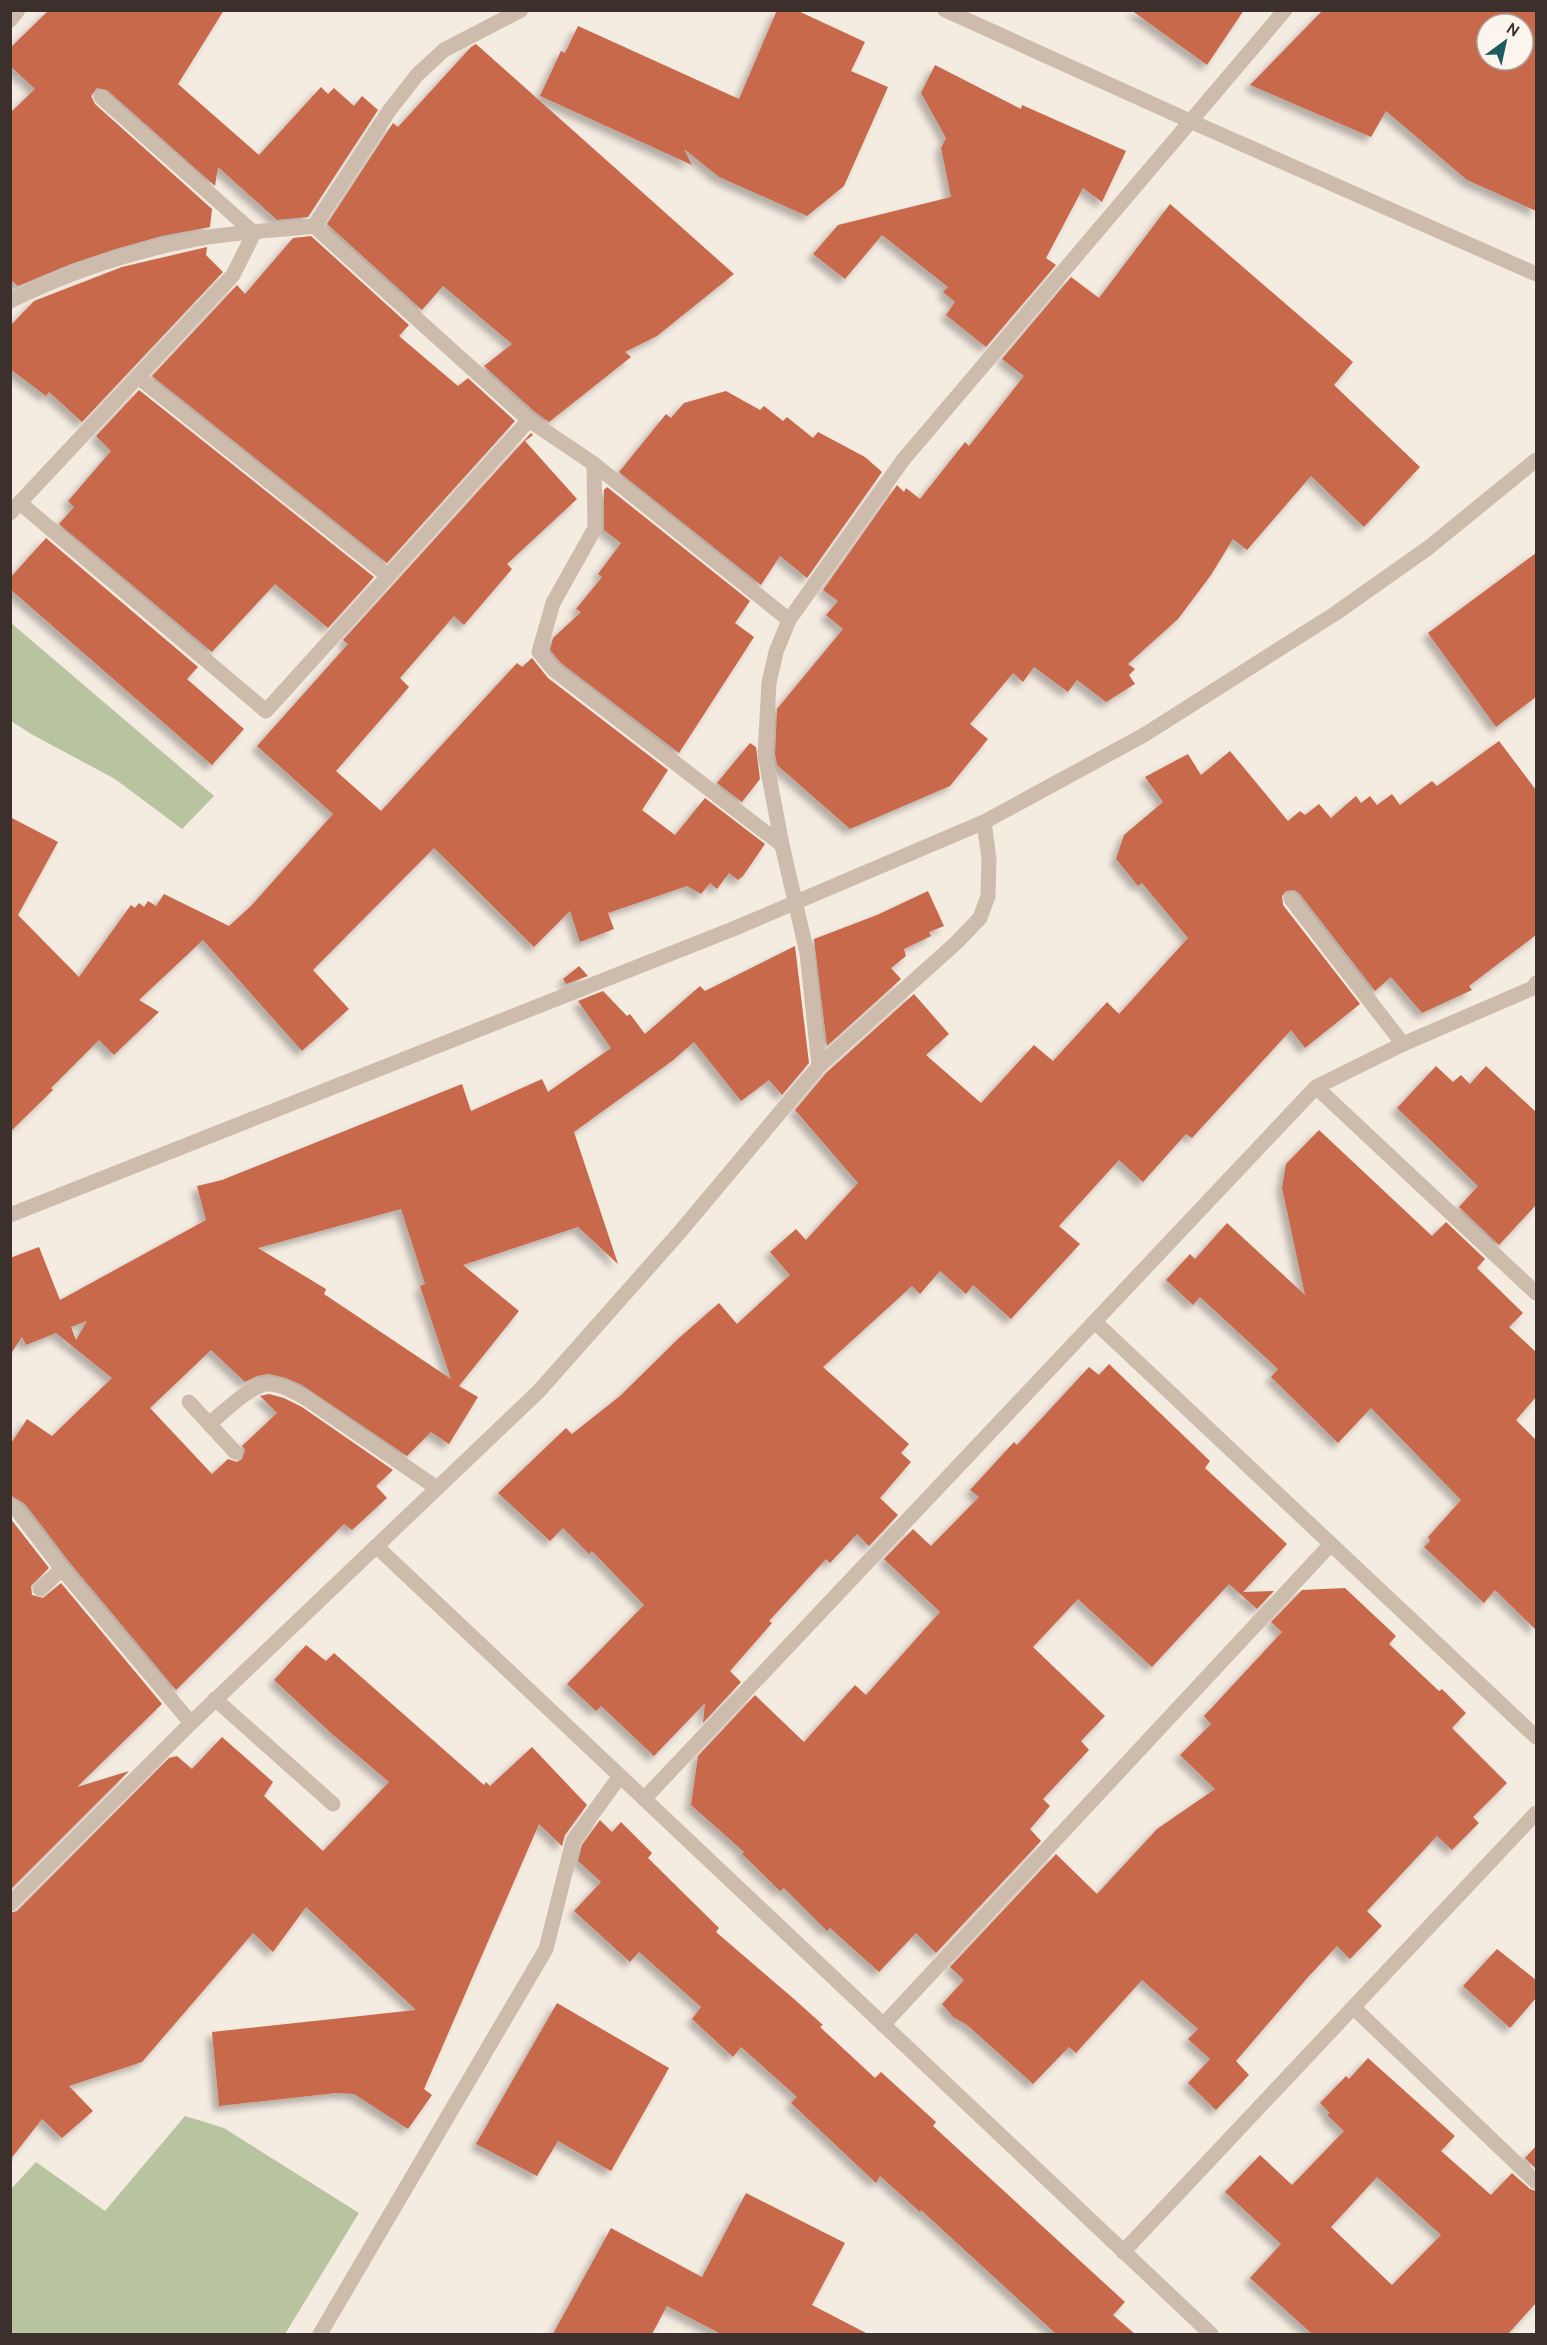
<svg xmlns="http://www.w3.org/2000/svg" width="1547" height="2345" font-family="Cabin,sans-serif">
<defs>
<filter id="shadow"><feDropShadow dx="-5.5" dy="5.5" stdDeviation="3" flood-color="#0004"/></filter>
</defs>
<rect width="100%" height="100%" fill="#f4ebe1"/>
<g fill="#b8c4a0">
<path d="M 11,623 L 214,796 L 182,829 L 115,779 L 33,735 L 11,721 Z"/>
<path d="M 185,2116 L 224,2128 L 359,2213 L 285,2334 L 11,2334 L 11,2189 L 36,2162 L 105,2211 Z"/>
</g>
<g fill="#c8694b" fill-rule="evenodd" filter="url(#shadow)">
<path d="M 49,10 L 224,10 L 178,84 L 259,155 L 321,87 L 328,94 L 334,88 L 354,106 L 362,96 L 378,110 L 308,217 L 277,220 L 218,167 L 215,186 L 107,90 L 97,88 L 91,96 L 95,104 L 212,209 L 210,227 L 162,236 L 116,249 L 71,264 L 18,286 L 10,279 L 10,113 L 35,89 L 10,66 L 10,48 Z"/>
<path d="M 777,10 L 796,10 L 865,42 L 851,71 L 888,87 L 844,186 L 807,216 L 719,177 L 684,149 L 692,165 L 540,96 L 561,51 L 565,53 L 578,26 L 739,99 Z"/>
<path d="M 1131,10 L 1244,10 L 1207,65 Z"/>
<path d="M 1323,10 L 1536,10 L 1536,211 L 1467,180 L 1386,111 L 1371,137 L 1250,85 ZM 1487,24 L 1523,24 L 1523,60 L 1487,60 Z"/>
<path d="M 476,44 L 734,274 L 657,336 L 625,352 L 631,357 L 549,422 L 535,412 L 484,366 L 512,344 L 443,286 L 422,310 L 327,224 L 393,123 L 398,127 L 471,47 Z"/>
<path d="M 935,65 L 1021,109 L 1022,105 L 1126,151 L 1102,202 L 1083,188 L 1046,258 L 1056,265 L 986,347 L 946,315 L 955,302 L 943,292 L 948,287 L 882,235 L 845,279 L 813,254 L 838,225 L 951,197 L 941,148 L 946,138 L 921,93 Z"/>
<path d="M 1170,204 L 1353,362 L 1334,385 L 1420,467 L 1364,527 L 1311,476 L 1247,550 L 1233,539 L 1211,575 L 1178,619 L 1128,664 L 1135,669 L 1129,675 L 1135,684 L 1106,702 L 1077,680 L 1068,692 L 1034,667 L 1023,682 L 1013,673 L 970,724 L 988,739 L 950,786 L 850,829 L 777,765 L 775,754 L 777,709 L 843,629 L 826,615 L 838,601 L 823,590 L 897,485 L 904,492 L 906,488 L 920,499 L 965,442 L 969,446 L 1024,376 L 1002,359 L 1071,277 L 1099,298 Z"/>
<path d="M 311,236 L 409,325 L 399,336 L 458,386 L 468,378 L 515,421 L 387,563 L 152,376 L 237,285 L 245,294 L 293,238 Z"/>
<path d="M 207,247 L 206,255 L 223,272 L 82,422 L 49,392 L 46,396 L 10,369 L 10,326 L 34,301 L 122,267 Z"/>
<path d="M 139,390 L 374,577 L 328,628 L 275,584 L 212,652 L 59,524 L 74,507 L 68,501 L 111,451 L 96,436 Z"/>
<path d="M 726,391 L 760,410 L 764,406 L 783,421 L 787,417 L 813,438 L 818,432 L 865,457 L 882,472 L 807,578 L 780,556 L 761,585 L 619,472 L 666,414 L 671,418 L 684,403 Z"/>
<path d="M 531,433 L 533,435 L 525,441 L 577,499 L 507,564 L 512,569 L 464,625 L 454,616 L 400,678 L 409,687 L 336,771 L 381,811 L 517,663 L 522,667 L 532,658 L 548,678 L 668,770 L 642,810 L 675,835 L 705,798 L 765,844 L 743,876 L 738,880 L 729,873 L 717,889 L 710,883 L 701,894 L 687,886 L 608,913 L 614,929 L 580,942 L 570,911 L 534,947 L 434,848 L 313,970 L 349,1009 L 302,1051 L 203,940 L 139,1000 L 159,1012 L 114,1055 L 99,1040 L 51,1088 L 53,1090 L 10,1132 L 10,817 L 58,842 L 18,915 L 79,977 L 131,905 L 135,908 L 139,903 L 144,907 L 148,901 L 156,906 L 164,894 L 229,926 L 251,906 L 333,814 L 257,746 L 348,644 L 343,640 Z"/>
<path d="M 607,487 L 750,601 L 735,623 L 754,637 L 679,753 L 561,663 L 550,650 L 553,638 L 581,612 L 576,609 L 602,577 L 598,574 L 621,543 L 604,530 L 604,490 Z"/>
<path d="M 46,538 L 198,667 L 187,679 L 244,729 L 212,765 L 10,589 L 10,578 Z"/>
<path d="M 1536,553 L 1536,697 L 1496,727 L 1428,633 Z"/>
<path d="M 1499,741 L 1536,790 L 1536,935 L 1469,986 L 1472,990 L 1422,1013 L 1391,977 L 1375,991 L 1299,893 L 1294,890 L 1286,891 L 1282,896 L 1283,905 L 1360,1004 L 1305,1048 L 1291,1030 L 1192,1138 L 1186,1134 L 1143,1182 L 1119,1160 L 1059,1226 L 1080,1244 L 1011,1319 L 973,1285 L 966,1294 L 940,1271 L 920,1294 L 912,1286 L 823,1367 L 909,1444 L 901,1453 L 911,1462 L 880,1498 L 898,1515 L 869,1546 L 857,1534 L 830,1563 L 826,1559 L 769,1621 L 772,1623 L 730,1671 L 741,1682 L 703,1723 L 705,1703 L 654,1756 L 601,1706 L 596,1711 L 567,1684 L 644,1605 L 592,1551 L 589,1554 L 563,1528 L 550,1541 L 498,1493 L 566,1428 L 572,1434 L 620,1396 L 679,1338 L 719,1303 L 737,1324 L 790,1275 L 770,1252 L 796,1229 L 806,1240 L 858,1183 L 795,1110 L 826,1073 L 914,994 L 949,1034 L 926,1055 L 981,1103 L 1034,1045 L 1053,1061 L 1107,1002 L 1119,1014 L 1188,938 L 1142,883 L 1138,886 L 1116,859 L 1124,835 L 1163,802 L 1145,777 L 1188,754 L 1201,775 L 1230,751 L 1288,821 L 1300,811 L 1305,815 L 1319,804 L 1331,818 L 1356,796 L 1361,803 L 1370,796 L 1377,805 L 1392,794 L 1400,805 L 1432,781 L 1437,786 Z"/>
<path d="M 750,743 L 756,747 L 760,779 L 742,802 L 717,783 Z"/>
<path d="M 928,891 L 944,926 L 929,932 L 931,936 L 904,949 L 906,956 L 891,968 L 901,979 L 827,1046 L 814,939 L 877,915 Z"/>
<path d="M 795,946 L 809,1063 L 782,1095 L 769,1080 L 741,1101 L 694,1042 L 672,1061 L 574,1132 L 618,1264 L 578,1227 L 463,1265 L 519,1311 L 459,1386 L 478,1397 L 449,1444 L 431,1432 L 407,1456 L 302,1385 L 286,1378 L 269,1374 L 257,1376 L 245,1382 L 211,1350 L 150,1408 L 212,1474 L 228,1459 L 237,1462 L 242,1459 L 245,1450 L 242,1446 L 277,1413 L 260,1396 L 269,1394 L 284,1398 L 302,1407 L 393,1470 L 376,1486 L 387,1498 L 352,1530 L 344,1524 L 176,1690 L 70,1563 L 25,1504 L 10,1495 L 10,1445 L 27,1419 L 52,1436 L 112,1378 L 56,1333 L 26,1345 L 22,1337 L 10,1355 L 10,1258 L 39,1247 L 60,1300 L 206,1220 L 197,1186 L 222,1180 L 462,1084 L 471,1111 L 542,1079 L 548,1092 L 611,1048 L 578,1001 L 603,991 L 627,1016 L 630,1014 L 645,1034 L 700,986 L 705,991 ZM 401,1209 L 425,1284 L 420,1286 L 451,1379 L 324,1294 L 326,1289 L 258,1248 ZM 87,1321 L 76,1340 L 71,1327 Z"/>
<path d="M 579,966 L 588,976 L 566,984 L 563,979 Z"/>
<path d="M 1436,1066 L 1453,1082 L 1461,1075 L 1470,1084 L 1486,1066 L 1536,1112 L 1536,1205 L 1499,1245 L 1459,1207 L 1478,1186 L 1397,1108 Z"/>
<path d="M 1319,1130 L 1432,1236 L 1446,1222 L 1485,1259 L 1477,1268 L 1523,1313 L 1509,1327 L 1536,1352 L 1536,1397 L 1516,1420 L 1536,1440 L 1536,1630 L 1495,1590 L 1484,1603 L 1424,1547 L 1430,1541 L 1428,1537 L 1461,1500 L 1371,1408 L 1338,1443 L 1271,1377 L 1278,1369 L 1200,1297 L 1193,1305 L 1166,1280 L 1190,1254 L 1195,1259 L 1227,1223 L 1305,1295 L 1282,1188 L 1286,1164 Z"/>
<path d="M 1109,1364 L 1210,1461 L 1205,1468 L 1287,1544 L 1243,1592 L 1274,1591 L 1257,1609 L 1229,1584 L 1152,1667 L 1078,1599 L 1033,1647 L 1105,1716 L 1081,1741 L 1089,1750 L 1043,1799 L 1050,1806 L 1030,1829 L 1041,1841 L 936,1953 L 916,1933 L 879,1972 L 830,1928 L 827,1931 L 784,1888 L 780,1891 L 742,1854 L 744,1852 L 691,1805 L 698,1756 L 755,1695 L 804,1742 L 855,1685 L 866,1695 L 940,1612 L 884,1559 L 913,1529 L 931,1546 L 979,1497 L 970,1490 L 1014,1442 L 1017,1445 L 1089,1367 L 1099,1375 Z"/>
<path d="M 10,1518 L 49,1568 L 31,1586 L 32,1595 L 43,1598 L 61,1583 L 162,1704 L 77,1787 L 129,1771 L 10,1890 Z"/>
<path d="M 1345,1588 L 1396,1636 L 1389,1644 L 1439,1691 L 1442,1689 L 1466,1713 L 1452,1728 L 1507,1783 L 1473,1817 L 1479,1823 L 1452,1850 L 1437,1836 L 1367,1911 L 1382,1926 L 1350,1959 L 1337,1946 L 1309,1976 L 1236,2061 L 1249,2075 L 1216,2110 L 1188,2083 L 1210,2059 L 1188,2039 L 1198,2029 L 1142,1980 L 1076,2053 L 1069,2047 L 1033,2084 L 967,2025 L 953,2017 L 942,2004 L 964,1980 L 950,1967 L 1056,1854 L 1097,1894 L 1157,1829 L 1215,1789 L 1180,1755 L 1211,1724 L 1204,1716 L 1282,1632 L 1271,1622 L 1302,1590 Z"/>
<path d="M 306,1645 L 326,1661 L 334,1653 L 484,1785 L 486,1782 L 490,1786 L 532,1747 L 587,1805 L 565,1835 L 562,1846 L 539,1824 L 424,2089 L 432,2095 L 408,2129 L 354,2094 L 336,2093 L 219,2106 L 212,2032 L 416,2010 L 306,1907 L 273,1952 L 253,1933 L 142,2062 L 69,2086 L 93,2111 L 62,2138 L 42,2119 L 10,2160 L 10,1913 L 17,1911 L 169,1758 L 177,1756 L 192,1769 L 222,1737 L 273,1782 L 264,1796 L 323,1851 L 389,1782 L 332,1734 L 274,1680 Z"/>
<path d="M 600,1820 L 612,1832 L 621,1822 L 652,1853 L 648,1858 L 719,1928 L 716,1932 L 794,1999 L 823,2025 L 820,2027 L 875,2078 L 881,2072 L 936,2122 L 933,2126 L 1125,2302 L 1113,2315 L 1135,2334 L 1056,2334 L 921,2210 L 920,2212 L 880,2176 L 876,2183 L 791,2103 L 797,2097 L 741,2047 L 733,2057 L 692,2019 L 701,2007 L 639,1952 L 630,1962 L 574,1911 L 601,1882 L 578,1861 L 582,1845 Z"/>
<path d="M 1497,1949 L 1536,1980 L 1536,1998 L 1510,2028 L 1463,1986 Z"/>
<path d="M 557,2003 L 669,2068 L 611,2171 L 558,2141 L 537,2176 L 476,2144 Z"/>
<path d="M 1368,2058 L 1455,2136 L 1441,2151 L 1491,2195 L 1512,2173 L 1530,2189 L 1536,2191 L 1536,2303 L 1508,2334 L 1312,2334 L 1250,2278 L 1281,2244 L 1225,2192 L 1260,2155 L 1292,2185 L 1344,2131 L 1327,2115 L 1330,2113 L 1320,2103 L 1346,2076 L 1349,2079 ZM 1377,2177 L 1441,2235 L 1392,2285 L 1331,2227 Z"/>
<path d="M 1536,2146 L 1536,2169 L 1525,2158 Z"/>
<path d="M 746,2193 L 845,2243 L 812,2305 L 868,2334 L 721,2334 L 667,2306 L 652,2334 L 553,2334 L 611,2228 L 702,2277 Z"/>
</g>
<g fill="none" stroke-linecap="round" stroke-linejoin="round">
<g stroke="#cdbbac" stroke-width="15">
<path d="M 10,20 L 18,10"/>
<path d="M 314,226 L 389,111 L 417,75 L 444,50 L 521,10"/>
<path d="M 10,301 C 65,274 127,253 187,241 C 229,232 272,231 314,226 L 529,420 L 594,464 L 789,620"/>
<path d="M 138,377 L 388,576"/>
<path d="M 594,464 L 595,528 L 553,603 L 539,652 L 554,670 L 782,845"/>
<path d="M 20,503 L 266,711 L 529,420"/>
<path d="M 10,513 L 233,275 L 254,233 L 101,97"/>
<path d="M 1291,899 L 1403,1044"/>
<path d="M 819,1066 L 807,953 L 782,845 L 765,755 L 769,683 L 776,652 L 789,620 L 903,460 L 1285,10"/>
<path d="M 1316,1087 L 1536,1293"/>
<path d="M 1095,1322 L 1536,1737"/>
<path d="M 189,1402 L 235,1452"/>
<path d="M 209,1424 C 223,1413 251,1384 268,1384 C 282,1384 295,1392 307,1399 L 437,1488"/>
<path d="M 10,1505 L 17,1510 L 62,1569 L 191,1723"/>
<path d="M 40,1589 L 62,1569"/>
<path d="M 215,1699 L 333,1804"/>
<path d="M 620,1776 L 1211,2334"/>
<path d="M 644,1799 L 1316,1087 L 1403,1044 L 1533,988 L 1536,983"/>
<path d="M 10,1904 L 191,1723 L 539,1391 L 679,1233 L 819,1066 L 956,943 L 980,918 L 988,896 L 989,859 L 984,822"/>
<path d="M 1354,2008 L 1536,2182"/>
<path d="M 883,2025 L 1331,1544"/>
<path d="M 1123,2252 L 1536,1813"/>
<path d="M 320,2334 L 546,1949 L 573,1841 L 620,1776 L 376,1546"/>
</g>
<g stroke="#cdbbac" stroke-width="15">
<path d="M 945,10 L 1190,121 L 1536,274"/>
<path d="M 10,1215 L 733,929 L 984,822 L 1144,735 L 1336,613 L 1428,548 L 1536,460"/>
</g>
</g>
<rect width="1547" height="2345" fill="none" stroke="#3b302b" stroke-width="24"/>
<g transform="translate(1505 42) rotate(33)"><circle r="28" fill="#fbf5ee" stroke="#aea6a0" stroke-width="1.5"/>
<path d="M0-4.5L10 22L0 15L-10 22Z" fill="#1f5a5e"/>
<text y="-9" font-size="16" font-weight="bold" text-anchor="middle" fill="#3b302b">N</text>
</g>
</svg>
